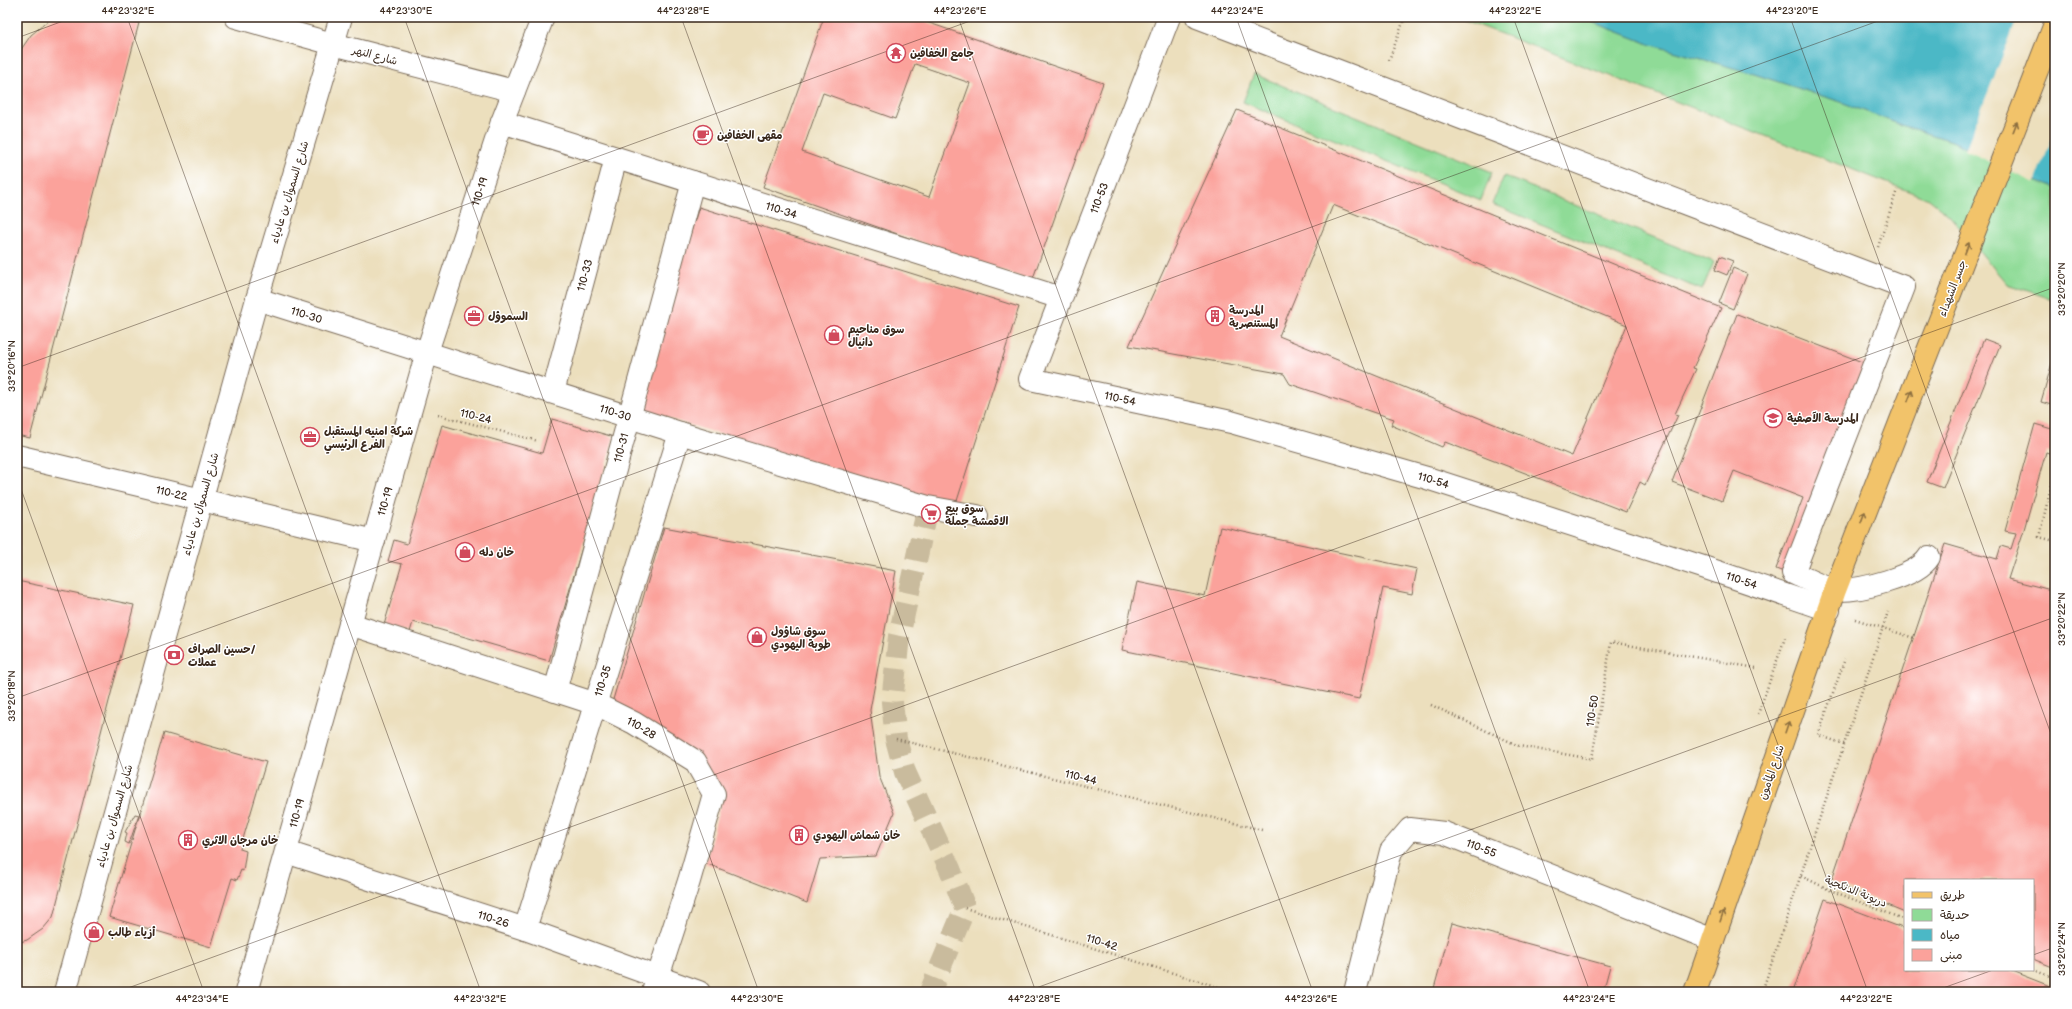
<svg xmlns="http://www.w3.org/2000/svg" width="2072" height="1009" font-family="'Balsamiq Sans','Playpen Sans Arabic',sans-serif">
<rect width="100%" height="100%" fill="#fff"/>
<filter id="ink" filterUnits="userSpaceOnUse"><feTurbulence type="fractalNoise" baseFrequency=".025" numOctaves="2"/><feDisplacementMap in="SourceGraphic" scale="8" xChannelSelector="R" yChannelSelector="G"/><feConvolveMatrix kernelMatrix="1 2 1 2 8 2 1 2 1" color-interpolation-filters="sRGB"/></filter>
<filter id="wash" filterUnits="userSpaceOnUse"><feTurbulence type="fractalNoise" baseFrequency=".012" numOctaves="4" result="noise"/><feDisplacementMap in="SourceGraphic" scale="16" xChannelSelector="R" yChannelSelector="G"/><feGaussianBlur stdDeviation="0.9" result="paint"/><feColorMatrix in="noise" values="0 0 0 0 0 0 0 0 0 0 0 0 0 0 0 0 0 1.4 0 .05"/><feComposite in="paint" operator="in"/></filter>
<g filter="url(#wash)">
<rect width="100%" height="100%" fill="#ecdfbd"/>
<g fill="#8fdb97" stroke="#65825a">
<path d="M 1457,17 L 1580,17 L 1649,44 L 1751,73 L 1841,102 L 1901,125 L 1952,141 L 2024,177 L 2055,188 L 2055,300 L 2007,284 L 1949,215 L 1929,199 Z"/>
<path d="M 1254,74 L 1492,172 L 1481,200 L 1243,102 Z"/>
<path d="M 1504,176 L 1714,262 L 1702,290 L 1492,204 Z"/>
</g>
<path fill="#4bb8c6" stroke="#437172" d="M 1580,17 L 2055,17 L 2055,188 L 2024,177 L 1952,141 L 1901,125 L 1841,102 L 1751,73 L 1649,44 Z"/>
<path fill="#ecdfbd" d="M 2018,17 L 2055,17 L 2055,131 L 2035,183 L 1965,150 Z"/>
<g id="blocks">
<g fill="#fba29b" fill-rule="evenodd">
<path d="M 57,17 L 116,17 L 139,23 L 30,438 L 17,435 L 17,50 L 20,51 L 31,35 L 49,20 Z"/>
<path d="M 824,17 L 912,17 L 1103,83 L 1032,281 L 763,187 ZM 915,64 L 970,83 L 929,197 L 802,152 L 823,93 L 895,119 Z"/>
<path d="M 1237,110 L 1721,308 L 1693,368 L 1696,369 L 1675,414 L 1678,415 L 1645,485 L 1640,482 L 1626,512 L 1445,442 L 1442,447 L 1391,425 L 1394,419 L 1290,384 L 1284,374 L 1129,346 ZM 1333,205 L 1627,325 L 1572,456 L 1279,336 Z"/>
<path d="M 699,207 L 1019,307 L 955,507 L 635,408 Z"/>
<path d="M 1720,256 L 1733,261 L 1727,275 L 1715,270 Z"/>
<path d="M 1733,268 L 1747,274 L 1733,309 L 1719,303 Z"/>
<path d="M 1737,314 L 1870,365 L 1789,574 L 1776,569 L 1803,498 L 1734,471 L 1722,501 L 1672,482 Z"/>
<path d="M 1984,339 L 2000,345 L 1943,488 L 1927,482 Z"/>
<path d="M 2055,352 L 2055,406 L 2041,402 Z"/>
<path d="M 552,419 L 614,437 L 549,661 L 413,622 L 410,632 L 384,625 L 402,564 L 388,561 L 394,540 L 407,544 L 442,425 L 542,453 Z"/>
<path d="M 2035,424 L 2055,430 L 2055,455 L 2046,452 L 2023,533 L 2008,579 L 2055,591 L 2055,968 L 2033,959 L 2033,880 L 1905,880 L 1905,912 L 1831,882 L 1945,544 L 1997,559 L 2001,546 L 2011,549 L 2016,533 L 2005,531 Z"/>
<path d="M 664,527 L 896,571 L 870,710 L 879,776 L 894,813 L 876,856 L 820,859 L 807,903 L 705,863 L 723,793 L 612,703 Z"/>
<path d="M 1220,527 L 1417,569 L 1412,594 L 1383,588 L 1359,699 L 1122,650 L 1137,582 L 1205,596 Z"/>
<path d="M 17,581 L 134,605 L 53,917 L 43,929 L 27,940 L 17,943 Z"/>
<path d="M 164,733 L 266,762 L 240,849 L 246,851 L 243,871 L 241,870 L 237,880 L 232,878 L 211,947 L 109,917 Z"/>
<path d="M 135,814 L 139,815 L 129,844 L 125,842 L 127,833 L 125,832 Z"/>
<path d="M 1825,899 L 1905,929 L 1905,970 L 2009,970 L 2055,988 L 2055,992 L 1793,992 Z"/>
<path d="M 1452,923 L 1610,966 L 1603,992 L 1433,992 Z"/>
</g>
</g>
</g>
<g filter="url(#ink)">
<use href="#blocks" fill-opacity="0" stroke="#796956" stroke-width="1"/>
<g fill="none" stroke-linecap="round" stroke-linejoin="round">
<path stroke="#c9bb9d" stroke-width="22" stroke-dasharray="22 11" stroke-linecap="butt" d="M 928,507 L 899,636 L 892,702 L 896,739 L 905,772 L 950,869 L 965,908 L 930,992"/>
<defs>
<g id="minor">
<path d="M 236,17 L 333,44 L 514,91"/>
<path id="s1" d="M 1169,17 L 1030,379 L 1231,422 L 1427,478 L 1703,567 L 1829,610"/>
<path d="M 1197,17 L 1904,287 L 1793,573 C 1805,578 1825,589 1836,590 C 1859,591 1917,577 1929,557"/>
<path id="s2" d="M 502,122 L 1061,298"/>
<path id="s3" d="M 257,299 L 680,433 L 928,507 L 977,516"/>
<path id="s4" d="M 553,392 L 616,158"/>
<path id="s5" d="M 17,456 L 374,541"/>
<path id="s6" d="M 350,624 L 596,704 L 634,723 L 695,761 L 714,794 L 689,881 L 653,992"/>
<path id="s7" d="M 555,691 L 693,182"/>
<path id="s8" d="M 286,852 L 525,929 L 699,992"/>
<path id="s9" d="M 525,929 L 680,433"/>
<path d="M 65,992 L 257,299 L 341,17"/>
<path id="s10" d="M 246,992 L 427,352 L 502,122 L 543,17"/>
<path id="s11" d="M 1355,992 L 1391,851 L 1410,829 L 1444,833 L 1713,940"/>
</g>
<path id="major" d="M 1695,992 L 1835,590 L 2055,24"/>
</defs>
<use href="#minor" stroke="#796956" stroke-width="24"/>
<use href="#major" stroke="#796956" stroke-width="24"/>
<g stroke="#796956" stroke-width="2.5" stroke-dasharray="1 3" stroke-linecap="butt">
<path d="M 1389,60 L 1405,17"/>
<path d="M 1878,247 L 1897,190"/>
<path d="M 438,415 L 538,441"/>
<path d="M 2055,470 L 2039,537 L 2055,541"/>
<path d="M 1855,619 L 1914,638"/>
<path d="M 1431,705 L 1519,746 L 1592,759 L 1611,642 L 1756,668"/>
<path d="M 1758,714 L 1785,638"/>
<path d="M 896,739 L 1262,830"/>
<path d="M 1844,744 L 1818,735 L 1845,659"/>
<path d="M 1801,876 L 1830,890 L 1905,920"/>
<path d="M 965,908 L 1234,992"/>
<path d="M 2033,970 L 2055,978"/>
<path d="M 1762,992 L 1888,612"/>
</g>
<use href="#minor" stroke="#fff" stroke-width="22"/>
<use href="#major" stroke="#f2c36a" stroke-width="22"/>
</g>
<defs><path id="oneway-shaft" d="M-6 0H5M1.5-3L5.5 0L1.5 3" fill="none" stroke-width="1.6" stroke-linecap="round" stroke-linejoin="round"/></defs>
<g stroke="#8d6f40">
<use href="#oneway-shaft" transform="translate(2015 127) rotate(-69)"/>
<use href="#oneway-shaft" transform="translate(1967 248) rotate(-69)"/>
<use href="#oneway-shaft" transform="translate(1910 396) rotate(-69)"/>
<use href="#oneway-shaft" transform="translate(1863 517) rotate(-69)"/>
<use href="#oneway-shaft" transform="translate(1787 727) rotate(-71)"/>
<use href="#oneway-shaft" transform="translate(1722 916) rotate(-71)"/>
</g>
</g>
<path fill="none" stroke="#3b2a1e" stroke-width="1" stroke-opacity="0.45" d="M 127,17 L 481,992M 404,17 L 759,992M 681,17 L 1036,992M 958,17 L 1313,992M 1236,17 L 1590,992M 1513,17 L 1868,992M 1790,17 L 2055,745M 17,38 L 74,17M 17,368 L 981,17M 17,478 L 204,992M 17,698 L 1889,17M 2033,955 L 2055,947M 117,992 L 2055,287M 1025,992 L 2055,617M 1932,992 L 1993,970"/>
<defs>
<symbol id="temple-ring" viewBox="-11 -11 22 22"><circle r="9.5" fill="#fff" stroke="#d1495b" stroke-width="1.5"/><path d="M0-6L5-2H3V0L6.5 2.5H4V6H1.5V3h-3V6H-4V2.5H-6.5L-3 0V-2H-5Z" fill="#d1495b"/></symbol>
<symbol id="cafe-ring" viewBox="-11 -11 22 22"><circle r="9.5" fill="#fff" stroke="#d1495b" stroke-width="1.5"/><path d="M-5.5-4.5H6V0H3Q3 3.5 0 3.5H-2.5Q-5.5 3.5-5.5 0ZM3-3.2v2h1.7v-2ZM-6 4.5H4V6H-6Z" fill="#d1495b"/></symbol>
<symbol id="office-ring" viewBox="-11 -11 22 22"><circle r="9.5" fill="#fff" stroke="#d1495b" stroke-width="1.5"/><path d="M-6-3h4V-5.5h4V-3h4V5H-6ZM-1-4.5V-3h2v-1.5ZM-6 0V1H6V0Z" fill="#d1495b"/></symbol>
<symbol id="building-ring" viewBox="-11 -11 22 22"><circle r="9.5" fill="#fff" stroke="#d1495b" stroke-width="1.5"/><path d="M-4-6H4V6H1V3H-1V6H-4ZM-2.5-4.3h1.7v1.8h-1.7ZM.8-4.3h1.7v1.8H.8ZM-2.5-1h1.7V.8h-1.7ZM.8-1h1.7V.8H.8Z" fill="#d1495b"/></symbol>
<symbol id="shop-ring" viewBox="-11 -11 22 22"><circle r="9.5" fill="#fff" stroke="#d1495b" stroke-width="1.5"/><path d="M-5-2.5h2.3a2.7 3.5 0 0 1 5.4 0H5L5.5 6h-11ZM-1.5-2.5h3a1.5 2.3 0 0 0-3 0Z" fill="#d1495b"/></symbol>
<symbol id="school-ring" viewBox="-11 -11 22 22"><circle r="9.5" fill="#fff" stroke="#d1495b" stroke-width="1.5"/><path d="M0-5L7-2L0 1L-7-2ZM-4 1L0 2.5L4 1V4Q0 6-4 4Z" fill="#d1495b"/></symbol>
<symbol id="supermarket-ring" viewBox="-11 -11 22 22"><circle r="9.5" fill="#fff" stroke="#d1495b" stroke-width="1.5"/><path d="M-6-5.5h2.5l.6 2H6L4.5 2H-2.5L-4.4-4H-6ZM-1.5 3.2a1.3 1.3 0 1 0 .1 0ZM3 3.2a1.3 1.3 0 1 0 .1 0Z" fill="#d1495b"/></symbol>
<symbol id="bank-ring" viewBox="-11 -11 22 22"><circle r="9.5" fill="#fff" stroke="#d1495b" stroke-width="1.5"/><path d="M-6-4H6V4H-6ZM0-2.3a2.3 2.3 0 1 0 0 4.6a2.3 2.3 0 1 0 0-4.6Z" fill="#d1495b"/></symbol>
</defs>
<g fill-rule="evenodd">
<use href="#temple-ring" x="885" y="42" width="22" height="22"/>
<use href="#cafe-ring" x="692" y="124" width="22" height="22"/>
<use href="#office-ring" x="463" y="305" width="22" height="22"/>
<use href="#building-ring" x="1204" y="305" width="22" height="22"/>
<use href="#shop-ring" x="823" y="324" width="22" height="22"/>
<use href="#school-ring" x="1762" y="407" width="22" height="22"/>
<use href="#office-ring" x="299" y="426" width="22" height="22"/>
<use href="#supermarket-ring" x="920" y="503" width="22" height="22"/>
<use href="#shop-ring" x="454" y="541" width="22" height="22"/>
<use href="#shop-ring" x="746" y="626" width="22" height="22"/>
<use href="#bank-ring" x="163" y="644" width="22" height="22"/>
<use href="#building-ring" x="788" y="824" width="22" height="22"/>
<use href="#building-ring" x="177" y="829" width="22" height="22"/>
<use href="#shop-ring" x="83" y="921" width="22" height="22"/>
</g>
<g text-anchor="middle" stroke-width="3" stroke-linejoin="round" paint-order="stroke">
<g font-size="11" font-weight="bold" fill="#3b2a1e" stroke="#fff" text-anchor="start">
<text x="910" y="57">جامع الخفافين</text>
<text x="717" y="139">مقهى الخفافين</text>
<text x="1229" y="314">المدرسة<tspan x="1229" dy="13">المستنصرية</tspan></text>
<text x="488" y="320">السموؤل</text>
<text x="848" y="333">سوق مناحيم<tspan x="848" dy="13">دانيال</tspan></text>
<text x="1787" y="422">المدرسة الآصفية</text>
<text x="324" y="435">شركة امنيه المستقبل<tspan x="324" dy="13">الفرع الرئيسي</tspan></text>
<text x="945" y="512">سوق بيع<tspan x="945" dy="13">الاقمشة جملة</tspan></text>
<text x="479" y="556">خان دله</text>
<text x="771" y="635">سوق شاؤول<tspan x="771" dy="13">طوبة اليهودي</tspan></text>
<text x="188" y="653">حسين الصراف/<tspan x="188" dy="13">عملات</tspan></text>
<text x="813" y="839">خان شماش اليهودي</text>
<text x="202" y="844">خان مرجان الاثري</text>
<text x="108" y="936">أزياء طالب</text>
</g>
<g font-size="11" fill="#3b2a1e" stroke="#fff">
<text transform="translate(375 55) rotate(15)" y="4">شارع النهر</text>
<text transform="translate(289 192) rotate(-73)" y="4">شارع السموأل بن عادياء</text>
<text dy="4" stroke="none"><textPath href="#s10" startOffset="834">110-19</textPath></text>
<text transform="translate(1099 198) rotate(-69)" y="4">110-53</text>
<text dy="4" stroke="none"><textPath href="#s2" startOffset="293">110-34</textPath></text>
<text dy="4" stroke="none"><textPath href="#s4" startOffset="121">110-33</textPath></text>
<text transform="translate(1952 288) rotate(-69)" y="4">جسر الشهداء</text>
<text dy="4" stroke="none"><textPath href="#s3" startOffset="52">110-30</textPath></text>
<text dy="4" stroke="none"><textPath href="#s1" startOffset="480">110-54</textPath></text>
<text dy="4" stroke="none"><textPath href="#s3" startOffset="376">110-30</textPath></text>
<text transform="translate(476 416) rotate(14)" y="4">110-24</text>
<text dy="4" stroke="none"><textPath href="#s7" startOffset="252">110-31</textPath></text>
<text dy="4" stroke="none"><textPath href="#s1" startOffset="804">110-54</textPath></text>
<text dy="4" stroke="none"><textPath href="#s5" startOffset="159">110-22</textPath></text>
<text dy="4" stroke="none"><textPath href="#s10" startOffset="510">110-19</textPath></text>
<text transform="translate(200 504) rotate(-74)" y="4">شارع السموأل بن عادياء</text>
<text dy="4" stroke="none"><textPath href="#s1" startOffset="1128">110-54</textPath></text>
<text dy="4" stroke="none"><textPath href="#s9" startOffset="260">110-35</textPath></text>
<text transform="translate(1592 711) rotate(-81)" y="4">110-50</text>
<text dy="4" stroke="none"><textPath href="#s6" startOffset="310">110-28</textPath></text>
<text transform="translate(1771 772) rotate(-71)" y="4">شارع المأمون</text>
<text transform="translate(1081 777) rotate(14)" y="4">110-44</text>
<text dy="4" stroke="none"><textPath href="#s10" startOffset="186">110-19</textPath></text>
<text transform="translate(114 816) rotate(-74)" y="4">شارع السموأل بن عادياء</text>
<text dy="4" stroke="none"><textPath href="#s11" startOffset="249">110-55</textPath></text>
<text transform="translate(1856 891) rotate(22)" y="4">دربونة الدنكجية</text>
<text dy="4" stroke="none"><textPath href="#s8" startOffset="218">110-26</textPath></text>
<text transform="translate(1102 942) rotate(17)" y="4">110-42</text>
</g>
</g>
<rect width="2072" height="1009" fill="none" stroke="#fff" stroke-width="44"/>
<rect x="1904" y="879" width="130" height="92" fill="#ffffff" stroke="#b1aaa5"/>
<rect x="1912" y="892" width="20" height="6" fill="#f2c36a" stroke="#b1aaa5"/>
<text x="1940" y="899" font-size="12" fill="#3b2a1e">طريق</text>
<rect x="1912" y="909" width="20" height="12" fill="#8fdb97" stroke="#b1aaa5"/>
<text x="1940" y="919" font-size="12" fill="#3b2a1e">حديقة</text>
<rect x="1912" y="929" width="20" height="12" fill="#4bb8c6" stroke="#b1aaa5"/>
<text x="1940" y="939" font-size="12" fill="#3b2a1e">مياه</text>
<rect x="1912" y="949" width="20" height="12" fill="#fba29b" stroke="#b1aaa5"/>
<text x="1940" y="959" font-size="12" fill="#3b2a1e">مبنى</text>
<rect x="22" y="22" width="2028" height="965" fill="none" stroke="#3b2a1e" stroke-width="1.5"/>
<g font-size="10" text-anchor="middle" fill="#3b2a1e">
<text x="128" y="14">44°23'32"E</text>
<text x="406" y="14">44°23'30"E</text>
<text x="683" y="14">44°23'28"E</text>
<text x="960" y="14">44°23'26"E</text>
<text x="1237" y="14">44°23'24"E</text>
<text x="1515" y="14">44°23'22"E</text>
<text x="1792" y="14">44°23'20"E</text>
<text transform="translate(2061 289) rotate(-90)" y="4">33°20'20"N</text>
<text transform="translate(11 366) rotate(-90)" y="4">33°20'16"N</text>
<text transform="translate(2061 619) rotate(-90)" y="4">33°20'22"N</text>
<text transform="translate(11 696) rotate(-90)" y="4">33°20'18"N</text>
<text transform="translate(2061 949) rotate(-90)" y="4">33°20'24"N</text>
<text x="202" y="1002">44°23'34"E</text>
<text x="480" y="1002">44°23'32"E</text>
<text x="757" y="1002">44°23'30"E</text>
<text x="1034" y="1002">44°23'28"E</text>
<text x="1311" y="1002">44°23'26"E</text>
<text x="1589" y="1002">44°23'24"E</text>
<text x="1866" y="1002">44°23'22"E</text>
</g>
</svg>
